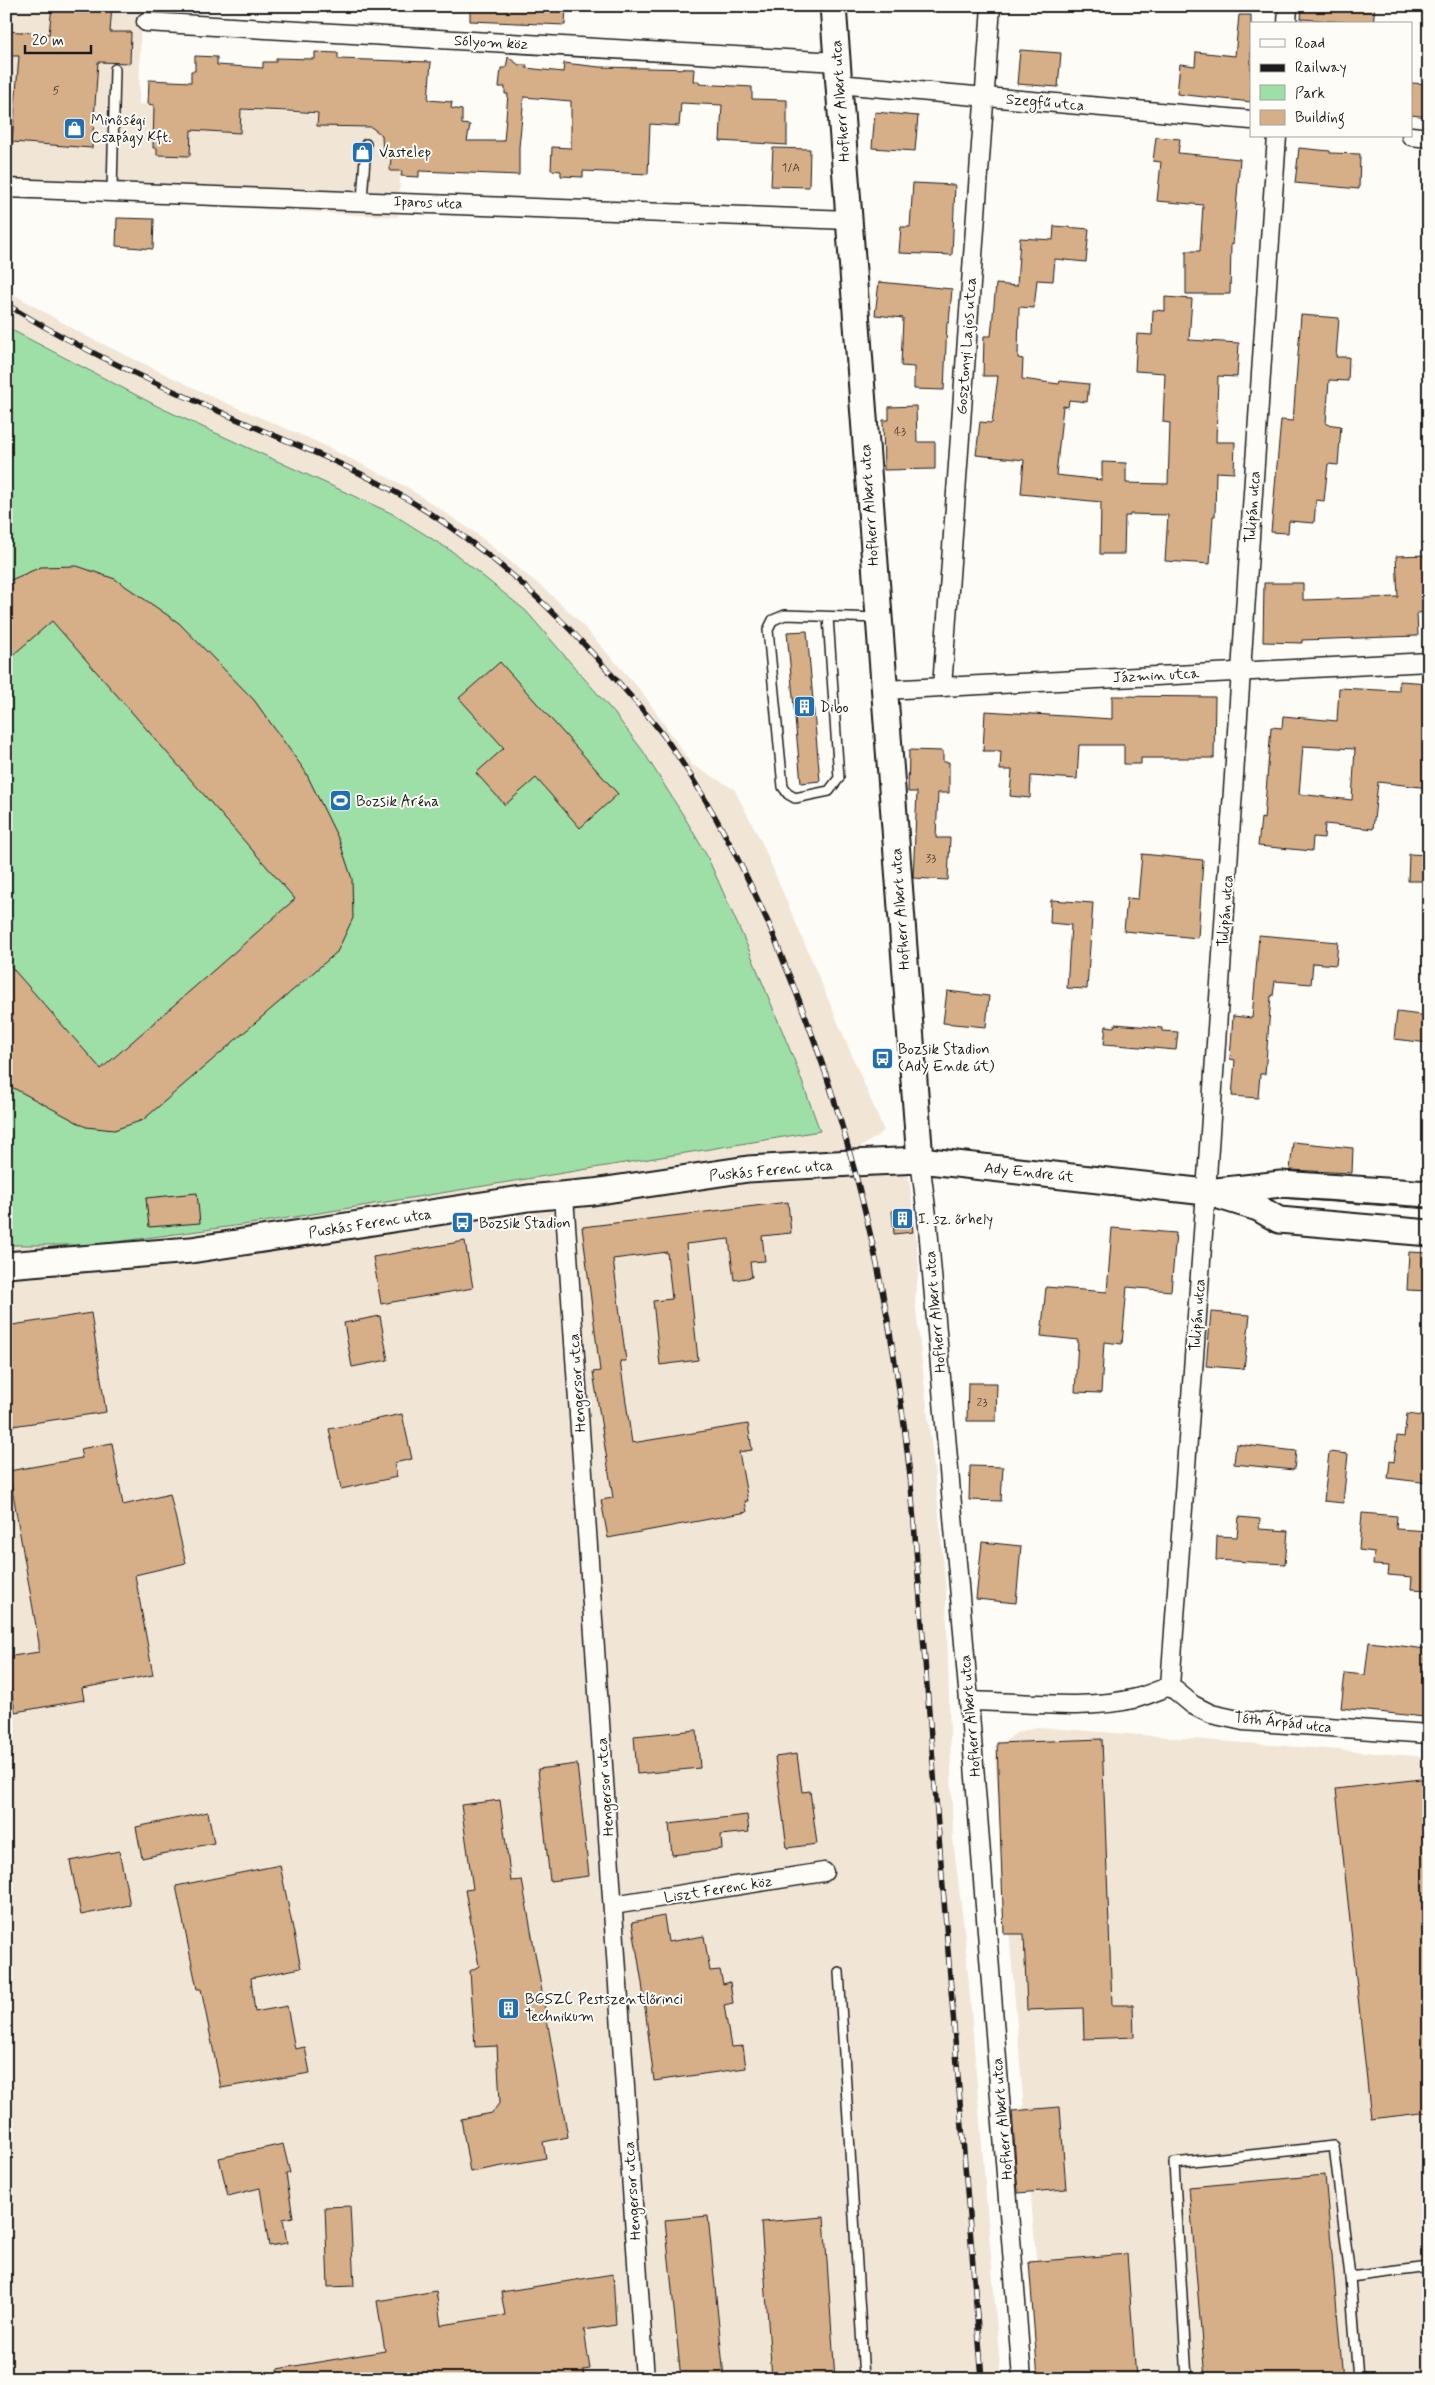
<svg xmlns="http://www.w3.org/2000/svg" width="1435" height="2385" font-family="Mynerve,sans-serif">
<rect width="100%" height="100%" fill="#fdfcf7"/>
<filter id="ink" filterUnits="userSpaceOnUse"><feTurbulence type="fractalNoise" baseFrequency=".02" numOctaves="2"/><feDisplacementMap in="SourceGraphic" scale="10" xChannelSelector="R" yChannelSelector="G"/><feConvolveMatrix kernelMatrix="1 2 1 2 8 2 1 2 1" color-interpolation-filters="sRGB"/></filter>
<g filter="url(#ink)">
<g fill="#f1e5d6">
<path d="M 6,6 L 141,6 L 139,104 L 403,119 L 398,217 L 135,202 L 6,199 Z"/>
<path d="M 6,290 L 86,336 L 217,399 L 315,441 L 407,487 L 474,532 L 548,592 L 576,618 L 642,692 L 692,765 L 734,789 L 762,843 L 884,1131 L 861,1147 L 868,1166 L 908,1167 L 919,1267 L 915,1301 L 938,1504 L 946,1592 L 953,1839 L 965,1937 L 1001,2379 L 6,2379 L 6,1245 L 94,1245 L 264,1222 L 820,1131 L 795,1062 L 749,950 L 707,856 L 685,818 L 643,751 L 615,714 L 526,611 L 453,552 L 391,513 L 161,408 L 6,327 Z"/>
<path d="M 1037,1727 L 1429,1757 L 1429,2379 L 1046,2379 L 995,1758 L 1003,1743 L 1016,1733 Z"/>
</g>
<path fill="#9edea7" stroke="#5d7d62" d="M 6,327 L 161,408 L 391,513 L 453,552 L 526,611 L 615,714 L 643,751 L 685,818 L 707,856 L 749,950 L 795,1062 L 820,1131 L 264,1222 L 94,1245 L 6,1245 Z"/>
<g fill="#d6ae88" stroke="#1c1c1c" fill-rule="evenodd">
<path d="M 52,6 L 112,6 L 110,32 L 131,32 L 130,63 L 98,62 L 92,148 L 12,142 L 19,56 L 6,56 L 6,31 L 49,34 Z"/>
<path d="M 470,6 L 566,6 L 565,25 L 470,21 Z"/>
<path d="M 1302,6 L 1375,6 L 1373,24 L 1301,19 Z"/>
<path d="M 1239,15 L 1251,15 L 1251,102 L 1177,94 L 1180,64 L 1195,66 L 1196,52 L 1235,56 Z"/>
<path d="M 1020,50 L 1061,53 L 1058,87 L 1017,84 Z"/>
<path d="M 315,52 L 338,53 L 338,59 L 431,62 L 428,100 L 452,102 L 451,108 L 462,110 L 462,124 L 470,125 L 467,141 L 504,141 L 508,94 L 505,94 L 505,87 L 499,87 L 501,68 L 506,68 L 508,57 L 519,65 L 527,65 L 526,68 L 563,72 L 564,63 L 599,67 L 694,69 L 693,81 L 699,81 L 699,84 L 752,87 L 752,99 L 787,100 L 787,145 L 720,141 L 722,105 L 681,103 L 679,126 L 650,124 L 648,174 L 583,171 L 583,177 L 561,176 L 561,171 L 551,170 L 552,147 L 571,148 L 571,101 L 524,97 L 519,147 L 519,175 L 419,171 L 419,177 L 401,176 L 402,171 L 390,171 L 391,156 L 383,158 L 382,135 L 371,127 L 317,126 L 318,113 L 288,111 L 241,109 L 240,133 L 191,130 L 190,156 L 157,155 L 157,148 L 153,148 L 154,105 L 148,104 L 149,80 L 191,82 L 191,71 L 195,71 L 195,56 L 217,57 L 217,65 L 263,68 L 263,62 L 276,62 L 276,58 L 315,59 Z"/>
<path d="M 1411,83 L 1429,84 L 1429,117 L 1411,115 Z"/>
<path d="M 875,112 L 918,116 L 915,151 L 872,148 Z"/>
<path d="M 1156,137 L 1180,139 L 1178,153 L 1240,159 L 1233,245 L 1231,244 L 1230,294 L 1186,294 L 1186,251 L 1200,251 L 1203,205 L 1157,201 L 1161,162 L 1153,161 Z"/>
<path d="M 773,148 L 810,149 L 809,187 L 771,186 Z"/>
<path d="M 1299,148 L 1330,151 L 1330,153 L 1360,154 L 1359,189 L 1295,183 Z"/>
<path d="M 913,183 L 955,185 L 952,255 L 899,253 L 901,227 L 910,227 Z"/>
<path d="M 117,218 L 154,219 L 153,249 L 116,246 Z"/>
<path d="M 1054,226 L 1089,229 L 1086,262 L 1055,259 L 1053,281 L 1037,280 L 1034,308 L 1019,307 L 1018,358 L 1023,359 L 1022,379 L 1059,384 L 1060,381 L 1089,384 L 1087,402 L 1069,400 L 1068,407 L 1063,406 L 1056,475 L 1102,480 L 1102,462 L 1126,463 L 1126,483 L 1168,484 L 1170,423 L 1163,422 L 1165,373 L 1135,371 L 1137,334 L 1152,335 L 1153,310 L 1165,311 L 1165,297 L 1192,299 L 1189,340 L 1239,343 L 1237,377 L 1218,376 L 1216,442 L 1235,442 L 1234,473 L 1216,472 L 1215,516 L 1213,516 L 1210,564 L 1165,561 L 1168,515 L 1130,514 L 1130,516 L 1125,516 L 1124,554 L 1100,554 L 1101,502 L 1021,494 L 1024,460 L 976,455 L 980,422 L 992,423 L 998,376 L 983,376 L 984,336 L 991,336 L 996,284 L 1017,286 L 1020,238 L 1053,240 Z"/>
<path d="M 879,282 L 952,289 L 949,323 L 947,322 L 944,390 L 914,389 L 914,367 L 901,366 L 903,318 L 875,315 Z"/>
<path d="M 1301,315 L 1339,318 L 1336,357 L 1349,357 L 1348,381 L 1329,380 L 1326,424 L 1341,426 L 1338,465 L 1328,464 L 1324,501 L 1316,500 L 1314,523 L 1289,521 L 1288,533 L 1271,532 L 1281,420 L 1293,421 Z"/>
<path d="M 916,406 L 917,442 L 935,442 L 935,469 L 884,470 L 883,420 L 889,420 L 889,407 Z"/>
<path d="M 1429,555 L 1429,612 L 1417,613 L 1418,636 L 1302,640 L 1302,643 L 1263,642 L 1264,583 L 1303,583 L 1303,600 L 1398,597 L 1396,556 Z"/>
<path d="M 77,566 L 115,579 L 179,623 L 254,700 L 305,771 L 339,840 L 352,879 L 353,918 L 337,952 L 143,1120 L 114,1130 L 86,1127 L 6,1084 L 6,961 L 101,1069 L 295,899 L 52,621 L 6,661 L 6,582 L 41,567 Z"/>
<path d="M 807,631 L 820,781 L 801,783 L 787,632 Z"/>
<path d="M 500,662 L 618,794 L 580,828 L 536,778 L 505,805 L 476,773 L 504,748 L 459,698 Z"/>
<path d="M 1399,681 L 1429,683 L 1429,788 L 1378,782 L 1373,829 L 1325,824 L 1324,838 L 1313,837 L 1312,851 L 1258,846 L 1261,818 L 1264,819 L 1271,727 L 1282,728 L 1283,716 L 1337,721 L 1339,688 L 1399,691 ZM 1303,746 L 1355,749 L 1352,800 L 1299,794 Z"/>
<path d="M 1112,696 L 1215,697 L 1214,758 L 1141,758 L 1141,764 L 1124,764 L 1124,745 L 1079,745 L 1077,779 L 1031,776 L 1030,798 L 1010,796 L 1012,770 L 1000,770 L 1001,751 L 983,751 L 985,711 L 1112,719 Z"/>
<path d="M 909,750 L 943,751 L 943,762 L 949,762 L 949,793 L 938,793 L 936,838 L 950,838 L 948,880 L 913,878 L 917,792 L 908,792 Z"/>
<path d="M 1142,854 L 1203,860 L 1198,938 L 1124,931 L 1127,898 L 1138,899 Z"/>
<path d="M 1409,854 L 1429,855 L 1429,881 L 1408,881 Z"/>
<path d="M 1051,900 L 1093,903 L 1087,989 L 1067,988 L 1071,925 L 1050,923 Z"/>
<path d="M 1259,935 L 1338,942 L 1336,965 L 1313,963 L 1311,984 L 1275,981 L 1273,996 L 1271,996 L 1265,1074 L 1260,1074 L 1258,1098 L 1232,1096 L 1235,1060 L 1230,1059 L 1233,1016 L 1252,1018 Z"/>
<path d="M 947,991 L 989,996 L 986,1027 L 943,1023 Z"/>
<path d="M 1397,1012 L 1429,1016 L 1429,1043 L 1394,1039 Z"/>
<path d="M 1115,1024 L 1162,1028 L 1162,1031 L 1178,1032 L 1176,1050 L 1104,1044 L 1106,1026 L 1114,1027 Z"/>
<path d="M 1293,1142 L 1353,1148 L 1352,1173 L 1290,1170 Z"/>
<path d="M 197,1193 L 200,1223 L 149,1227 L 146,1198 Z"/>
<path d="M 788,1202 L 791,1233 L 762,1236 L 765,1261 L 750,1262 L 752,1277 L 734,1280 L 729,1239 L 686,1244 L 698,1360 L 660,1365 L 653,1301 L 672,1299 L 667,1252 L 613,1259 L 626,1361 L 620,1361 L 632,1443 L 748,1424 L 752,1450 L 739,1452 L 748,1501 L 745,1501 L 747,1512 L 608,1538 L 601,1500 L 613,1498 L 593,1372 L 600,1371 L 582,1227 Z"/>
<path d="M 910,1209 L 913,1232 L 894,1234 L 892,1211 Z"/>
<path d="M 1112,1228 L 1176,1233 L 1171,1291 L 1127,1287 L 1122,1344 L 1104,1342 L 1101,1393 L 1075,1392 L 1078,1340 L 1041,1336 L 1046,1287 L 1107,1292 Z"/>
<path d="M 465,1241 L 473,1288 L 381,1304 L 373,1257 Z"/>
<path d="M 1409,1252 L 1429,1253 L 1429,1291 L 1407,1290 Z"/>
<path d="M 1211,1312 L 1250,1315 L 1244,1369 L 1206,1366 Z"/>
<path d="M 91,1313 L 106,1412 L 6,1427 L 6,1326 Z"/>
<path d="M 380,1316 L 388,1360 L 352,1367 L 344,1323 Z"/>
<path d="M 968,1383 L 997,1383 L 996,1421 L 967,1421 Z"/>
<path d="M 402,1414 L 412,1459 L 394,1463 L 397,1477 L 341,1489 L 329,1429 Z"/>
<path d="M 1407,1414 L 1429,1417 L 1429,1483 L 1388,1478 L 1390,1461 L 1394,1462 L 1397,1436 L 1404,1437 Z"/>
<path d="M 112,1443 L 123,1505 L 170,1494 L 186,1563 L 135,1575 L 153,1675 L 82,1688 L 84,1700 L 15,1712 L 6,1657 L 39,1652 L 39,1643 L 9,1471 L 82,1458 L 80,1449 Z"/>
<path d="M 1236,1444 L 1296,1451 L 1294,1470 L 1234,1464 Z"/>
<path d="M 1329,1452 L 1348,1454 L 1343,1503 L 1324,1501 Z"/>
<path d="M 970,1466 L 1003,1467 L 1001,1501 L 969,1500 Z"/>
<path d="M 1362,1513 L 1397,1516 L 1396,1529 L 1429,1531 L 1429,1590 L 1411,1589 L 1412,1577 L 1388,1575 L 1389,1566 L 1373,1565 L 1374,1552 L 1359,1550 Z"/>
<path d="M 1239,1517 L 1260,1519 L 1259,1529 L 1288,1531 L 1285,1564 L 1216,1560 L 1217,1536 L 1237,1537 Z"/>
<path d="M 982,1542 L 1021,1546 L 1016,1603 L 976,1599 Z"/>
<path d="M 1369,1642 L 1426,1649 L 1422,1682 L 1428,1682 L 1424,1717 L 1341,1708 L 1345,1673 L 1365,1675 Z"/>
<path d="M 697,1730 L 700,1768 L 637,1774 L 634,1736 Z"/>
<path d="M 1102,1739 L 1112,2005 L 1133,2005 L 1134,2037 L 1084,2039 L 1083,2008 L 1027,2010 L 1024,1934 L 1004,1934 L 997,1743 Z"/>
<path d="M 797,1754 L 802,1792 L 810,1791 L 817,1844 L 787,1848 L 775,1757 Z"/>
<path d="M 577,1764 L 589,1876 L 550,1881 L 538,1769 Z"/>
<path d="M 1429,1778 L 1429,2112 L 1371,2119 L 1336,1789 Z"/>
<path d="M 500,1800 L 511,1881 L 522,1880 L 568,2137 L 543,2142 L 546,2158 L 470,2172 L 461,2119 L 492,2113 L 500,2102 L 497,2046 L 475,2047 L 470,1971 L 479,1966 L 465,1890 L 473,1889 L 461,1805 Z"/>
<path d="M 208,1812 L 214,1843 L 142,1858 L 136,1827 Z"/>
<path d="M 747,1815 L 749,1832 L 721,1835 L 722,1849 L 672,1855 L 669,1824 Z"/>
<path d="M 119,1851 L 130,1905 L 81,1915 L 70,1861 Z"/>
<path d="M 280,1865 L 301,1968 L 251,1978 L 255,2012 L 287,2006 L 295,2049 L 305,2047 L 310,2073 L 221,2088 L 201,1989 L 197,1989 L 176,1886 Z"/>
<path d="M 664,1916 L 668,1942 L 704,1936 L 710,1971 L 720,1970 L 723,1984 L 730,1982 L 733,2003 L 724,2005 L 731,2047 L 743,2046 L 746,2068 L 654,2081 L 642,1983 L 632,1922 Z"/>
<path d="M 1060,2107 L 1066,2189 L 1018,2193 L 1012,2111 Z"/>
<path d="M 283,2144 L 290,2173 L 286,2174 L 293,2217 L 283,2219 L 287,2243 L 269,2246 L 260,2188 L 228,2196 L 219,2158 Z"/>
<path d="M 1325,2175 L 1343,2379 L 1205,2379 L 1189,2187 Z"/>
<path d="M 350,2206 L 354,2286 L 328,2287 L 325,2207 Z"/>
<path d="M 708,2216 L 724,2377 L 681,2379 L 665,2220 Z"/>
<path d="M 824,2217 L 835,2379 L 772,2379 L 761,2222 Z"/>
<path d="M 1127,2254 L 1136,2379 L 1038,2379 L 1029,2262 Z"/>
<path d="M 613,2274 L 616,2325 L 584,2330 L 590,2369 L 583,2370 L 585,2379 L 278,2379 L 277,2369 L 385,2351 L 377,2301 L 436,2291 L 441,2325 L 505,2315 L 501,2292 Z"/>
</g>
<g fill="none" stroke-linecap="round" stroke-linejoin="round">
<defs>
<g id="lane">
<path d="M 112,191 L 115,69"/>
<path d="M 362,200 L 366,144"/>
<path d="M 828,617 L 839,778 L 829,791 L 795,798 L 788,794 L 783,787 L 768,630 L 773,620 L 785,615 L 878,618"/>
<path d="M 839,1972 L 864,2379"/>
<path d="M 1350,2277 L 1429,2267"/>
<path d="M 1187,2379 L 1174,2163 L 1334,2146 L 1350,2277 L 1358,2379"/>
</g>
<g id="street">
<path d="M 146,22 L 837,62"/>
<path d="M 1287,24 L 1288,6"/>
<path d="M 838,84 L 1251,120"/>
<path d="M 1411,136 L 1429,138"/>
<path d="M 6,188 L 849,220"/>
<path d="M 942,687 L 991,6"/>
<path d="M 884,690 L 1429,662"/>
<path d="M 920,1160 L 927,1216 L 969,1701 L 1022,2379"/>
<path d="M 564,1196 L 645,2379"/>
<path d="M 1170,1686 L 1206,1192 L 1277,136"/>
<path d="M 1170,1686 L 1193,1705 L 1211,1714 L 1243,1721 L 1429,1734"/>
<path d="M 969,1701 C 1021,1702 1087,1711 1137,1698 C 1148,1695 1159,1690 1170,1686"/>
<path d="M 613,1905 L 824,1872"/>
</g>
<g id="secondary">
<path d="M 833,6 L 920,1160"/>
<path d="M 1216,1191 L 1281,1184 L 1429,1194"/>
<path d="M 6,1265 L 191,1250 L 528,1198 L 593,1192 L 748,1169 L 852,1163 L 920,1160 L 1206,1192 L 1258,1208 L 1279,1220 L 1429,1233"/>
</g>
</defs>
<use href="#lane" stroke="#1c1c1c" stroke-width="12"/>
<use href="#street" stroke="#1c1c1c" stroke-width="21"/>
<use href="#secondary" stroke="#1c1c1c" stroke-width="29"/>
<use href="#lane" stroke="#fdfcf7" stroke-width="9"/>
<use href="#street" stroke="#fdfcf7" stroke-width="18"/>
<use href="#secondary" stroke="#fdfcf7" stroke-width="25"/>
<path stroke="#1c1c1c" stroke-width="1" d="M 1280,1198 L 1429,1209"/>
<defs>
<path id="rail" d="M 6,304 C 85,353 172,391 257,428 C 306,449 357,469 402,496 C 487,546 556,610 620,684 C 635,702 652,719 666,739 C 706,795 739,858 767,920 C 774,935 779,950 785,965 C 854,1130 893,1308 911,1485 L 982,2379"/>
</defs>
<use href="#rail" stroke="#1c1c1c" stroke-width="5.5"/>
<use href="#rail" stroke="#fdfcf7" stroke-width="4" stroke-dasharray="11" stroke-linecap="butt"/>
</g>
</g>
<defs>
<symbol id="shop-square" viewBox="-11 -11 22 22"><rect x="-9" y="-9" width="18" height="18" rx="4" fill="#1f6fb2" stroke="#fdfcf7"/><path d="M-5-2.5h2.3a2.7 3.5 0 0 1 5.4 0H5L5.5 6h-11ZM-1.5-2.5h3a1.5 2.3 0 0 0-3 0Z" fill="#fff"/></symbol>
<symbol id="building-square" viewBox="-11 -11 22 22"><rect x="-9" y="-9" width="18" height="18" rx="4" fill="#1f6fb2" stroke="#fdfcf7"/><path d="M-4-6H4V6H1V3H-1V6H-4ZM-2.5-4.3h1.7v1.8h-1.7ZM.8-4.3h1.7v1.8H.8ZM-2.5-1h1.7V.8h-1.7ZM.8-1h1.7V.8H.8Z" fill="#fff"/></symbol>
<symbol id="stadium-square" viewBox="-11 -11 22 22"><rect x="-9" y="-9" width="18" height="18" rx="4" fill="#1f6fb2" stroke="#fdfcf7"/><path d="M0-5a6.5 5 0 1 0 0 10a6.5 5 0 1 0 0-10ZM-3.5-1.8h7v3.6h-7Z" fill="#fff"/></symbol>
<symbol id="bus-square" viewBox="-11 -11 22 22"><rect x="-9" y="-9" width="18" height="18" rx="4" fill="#1f6fb2" stroke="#fdfcf7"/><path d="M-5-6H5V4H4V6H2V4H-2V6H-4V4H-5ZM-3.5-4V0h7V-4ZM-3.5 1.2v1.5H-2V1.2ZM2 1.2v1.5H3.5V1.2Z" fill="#fff"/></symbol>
</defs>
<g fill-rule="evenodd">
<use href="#shop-square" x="62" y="116" width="25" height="25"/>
<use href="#shop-square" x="350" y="140" width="25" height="25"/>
<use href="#building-square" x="792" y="694" width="25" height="25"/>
<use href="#stadium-square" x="328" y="788" width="25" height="25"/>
<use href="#bus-square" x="870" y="1046" width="25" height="25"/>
<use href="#building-square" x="890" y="1206" width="25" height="25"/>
<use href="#bus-square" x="450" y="1210" width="25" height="25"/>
<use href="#building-square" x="496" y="1996" width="25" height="25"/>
</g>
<g text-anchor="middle" stroke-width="4" stroke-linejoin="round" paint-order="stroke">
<g font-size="12" fill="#4a4037">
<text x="56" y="94">5</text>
<text x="791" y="171">1/A</text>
<text x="900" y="435">43</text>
<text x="931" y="862">33</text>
<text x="982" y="1406">23</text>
</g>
<g font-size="15" fill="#1c1c1c" stroke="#fdfcf7">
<text transform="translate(491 42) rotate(3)" y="5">Sólyom köz</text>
<text transform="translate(840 101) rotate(-94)" y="5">Hofherr Albert utca</text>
<text transform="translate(1045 102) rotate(5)" y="5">Szegfű utca</text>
<text transform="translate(428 202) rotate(2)" y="5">Iparos utca</text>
<text transform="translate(966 346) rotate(-86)" y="5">Gosztonyi Lajos utca</text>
<text transform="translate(869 505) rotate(-94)" y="5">Hofherr Albert utca</text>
<text transform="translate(1252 507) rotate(-86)" y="5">Tulipán utca</text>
<text transform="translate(1156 675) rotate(-3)" y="5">Jázmin utca</text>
<text transform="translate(900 909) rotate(-94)" y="5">Hofherr Albert utca</text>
<text transform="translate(1225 911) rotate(-86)" y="5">Tulipán utca</text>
<text transform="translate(771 1170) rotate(-5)" y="5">Puskás Ferenc utca</text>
<text transform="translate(1029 1172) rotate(6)" y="5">Ady Endre út</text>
<text transform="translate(370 1223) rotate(-9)" y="5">Puskás Ferenc utca</text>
<text transform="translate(935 1312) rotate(-95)" y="5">Hofherr Albert utca</text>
<text transform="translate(1197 1315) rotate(-86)" y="5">Tulipán utca</text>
<text transform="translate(577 1383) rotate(-94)" y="5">Hengersor utca</text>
<text transform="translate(970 1716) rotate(-95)" y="5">Hofherr Albert utca</text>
<text transform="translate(1283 1722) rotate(6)" y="5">Tóth Árpád utca</text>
<text transform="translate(605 1787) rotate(-94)" y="5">Hengersor utca</text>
<text transform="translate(718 1889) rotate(-9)" y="5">Liszt Ferenc köz</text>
<text transform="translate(1002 2119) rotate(-95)" y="5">Hofherr Albert utca</text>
<text transform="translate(632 2191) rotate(-94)" y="5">Hengersor utca</text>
</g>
<g font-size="15" fill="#1c1c1c" stroke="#fdfcf7" text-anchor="start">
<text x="91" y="125">Minőségi<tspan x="91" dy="17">Csapágy Kft.</tspan></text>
<text x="379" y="157">Vastelep</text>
<text x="820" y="712">Dibo</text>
<text x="356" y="806">Bozsik Aréna</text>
<text x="898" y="1054">Bozsik Stadion<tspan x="898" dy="17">(Ady Ende út)</tspan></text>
<text x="918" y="1224">I. sz. őrhely</text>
<text x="479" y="1228">Bozsik Stadion</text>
<text x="525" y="2004">BGSZC Pestszentlőrinci<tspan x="525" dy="17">Technikum</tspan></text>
</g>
</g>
<rect width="1435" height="2385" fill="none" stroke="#fdfcf7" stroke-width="25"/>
<rect x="12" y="12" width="1410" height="2360" fill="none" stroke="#1c1c1c" stroke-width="2" filter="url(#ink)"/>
<rect x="1250" y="22" width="162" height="115" fill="#fdfcf7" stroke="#a3a29f"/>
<rect x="1260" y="39" width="25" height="8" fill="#fdfcf7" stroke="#a3a29f"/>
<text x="1295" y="48" font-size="15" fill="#1c1c1c">Road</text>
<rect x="1260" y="64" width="25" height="8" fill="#1c1c1c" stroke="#a3a29f"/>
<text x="1295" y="72" font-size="15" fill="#1c1c1c">Railway</text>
<rect x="1260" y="85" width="25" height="15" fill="#9edea7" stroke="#a3a29f"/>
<text x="1295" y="98" font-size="15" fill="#1c1c1c">Park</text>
<rect x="1260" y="110" width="25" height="15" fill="#d6ae88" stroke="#a3a29f"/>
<text x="1295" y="122" font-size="15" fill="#1c1c1c">Building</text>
<path d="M25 45v8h66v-8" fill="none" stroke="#1c1c1c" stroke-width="2.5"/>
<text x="32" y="45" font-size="15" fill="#1c1c1c" stroke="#fdfcf7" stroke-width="4" paint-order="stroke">20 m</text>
</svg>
